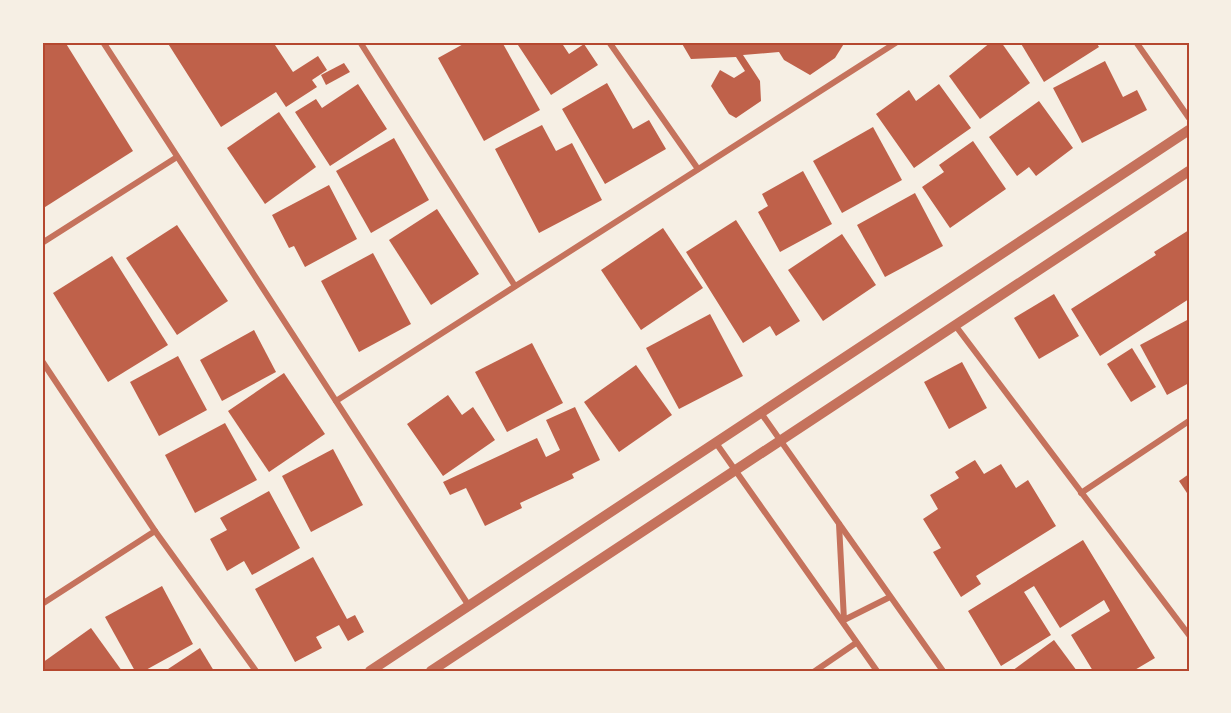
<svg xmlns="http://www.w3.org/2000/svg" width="1231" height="713" font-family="'Space Grotesk',sans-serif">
<rect width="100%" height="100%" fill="#f6efe4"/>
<g fill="#bf614a">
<path d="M 42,42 L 65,42 L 133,151 L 42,209 Z"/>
<path d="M 167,42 L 273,42 L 293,72 L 318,56 L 327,70 L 312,80 L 317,87 L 286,107 L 276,92 L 221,127 Z"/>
<path d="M 467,42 L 502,42 L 540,110 L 484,141 L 438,58 Z"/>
<path d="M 516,42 L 568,42 L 563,45 L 569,54 L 584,44 L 598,65 L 551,95 Z"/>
<path d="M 681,42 L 845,42 L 835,58 L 810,75 L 784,60 L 779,52 L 743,55 L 760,81 L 761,101 L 736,118 L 729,114 L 711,86 L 720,70 L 734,78 L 745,71 L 736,57 L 691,59 Z"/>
<path d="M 991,42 L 1001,42 L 1030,83 L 980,119 L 949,76 Z"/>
<path d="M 1020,42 L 1096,42 L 1099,47 L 1044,82 Z"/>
<path d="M 1105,61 L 1123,97 L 1137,90 L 1147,110 L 1082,143 L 1053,88 Z"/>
<path d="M 344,63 L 350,72 L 326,85 L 321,75 Z"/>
<path d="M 607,83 L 633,129 L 649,120 L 666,149 L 605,184 L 562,109 Z"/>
<path d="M 358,84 L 387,129 L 330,166 L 295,112 L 316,99 L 322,108 Z"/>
<path d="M 939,84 L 971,128 L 914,168 L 876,114 L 909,90 L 916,101 Z"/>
<path d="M 1039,101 L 1073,148 L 1036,176 L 1029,167 L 1017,176 L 989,137 Z"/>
<path d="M 279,112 L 316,167 L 265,204 L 227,148 Z"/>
<path d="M 542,125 L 556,151 L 572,143 L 602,200 L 539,233 L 495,149 Z"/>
<path d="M 873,127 L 902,180 L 842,213 L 813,161 Z"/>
<path d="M 394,138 L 429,200 L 371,233 L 336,171 Z"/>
<path d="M 973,141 L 1006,189 L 950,228 L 922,187 L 944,172 L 939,165 Z"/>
<path d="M 803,171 L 832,224 L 780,252 L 758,212 L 768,206 L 762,194 Z"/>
<path d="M 329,185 L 357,239 L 305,267 L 294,246 L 289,248 L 272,215 Z"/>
<path d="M 915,193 L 943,246 L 885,277 L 857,225 Z"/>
<path d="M 437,209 L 479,274 L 431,305 L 389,240 Z"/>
<path d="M 736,220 L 800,321 L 776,336 L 770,326 L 743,343 L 686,252 Z"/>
<path d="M 177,225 L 228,301 L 177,335 L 126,258 Z"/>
<path d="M 663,228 L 703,288 L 641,330 L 601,270 Z"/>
<path d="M 1189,230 L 1189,299 L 1100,356 L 1071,309 L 1156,255 L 1154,252 Z"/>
<path d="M 842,234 L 876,285 L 823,321 L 788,270 Z"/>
<path d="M 373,253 L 411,324 L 359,352 L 321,281 Z"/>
<path d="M 112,256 L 168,345 L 108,382 L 53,293 Z"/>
<path d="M 1054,294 L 1079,336 L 1039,359 L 1014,318 Z"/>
<path d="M 710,314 L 743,376 L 679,409 L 646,348 Z"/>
<path d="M 1189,319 L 1189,383 L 1167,395 L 1140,345 Z"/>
<path d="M 254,330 L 276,372 L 222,401 L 200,360 Z"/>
<path d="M 532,343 L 563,403 L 507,432 L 475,372 Z"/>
<path d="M 1132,348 L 1156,387 L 1131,402 L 1107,364 Z"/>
<path d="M 178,356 L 207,410 L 159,436 L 130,382 Z"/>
<path d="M 962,362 L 987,408 L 949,429 L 924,382 Z"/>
<path d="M 636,365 L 672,415 L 619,452 L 584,402 Z"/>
<path d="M 284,373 L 325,434 L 269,472 L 228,411 Z"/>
<path d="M 448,395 L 462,415 L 473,407 L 495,440 L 443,476 L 407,424 Z"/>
<path d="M 575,407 L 600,460 L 572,474 L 574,478 L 520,503 L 522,508 L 485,526 L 466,488 L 450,495 L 443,482 L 537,438 L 546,457 L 560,450 L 546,420 Z"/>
<path d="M 225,423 L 257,480 L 195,513 L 165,455 Z"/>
<path d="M 333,449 L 363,505 L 311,532 L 282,476 Z"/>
<path d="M 975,460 L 984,474 L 1001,464 L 1016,488 L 1028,480 L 1056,526 L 976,576 L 981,584 L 961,597 L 933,552 L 941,548 L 923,519 L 938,509 L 930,495 L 959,478 L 955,472 Z"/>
<path d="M 1189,474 L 1189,496 L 1179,481 Z"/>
<path d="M 269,491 L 300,548 L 252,575 L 244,561 L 227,571 L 210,539 L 227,530 L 220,518 Z"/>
<path d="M 1083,540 L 1155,658 L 1133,671 L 1093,671 L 1071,635 L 1110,611 L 1104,600 L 1060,628 L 1034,586 L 1024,592 L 1051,635 L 1001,666 L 968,611 Z"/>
<path d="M 313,557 L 347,619 L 355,615 L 364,632 L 348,641 L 339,625 L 316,637 L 322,648 L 295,662 L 255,589 Z"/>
<path d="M 162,586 L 193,644 L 144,671 L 135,671 L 105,617 Z"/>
<path d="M 91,628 L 122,671 L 44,671 L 42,663 Z"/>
<path d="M 1054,640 L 1077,671 L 1012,671 Z"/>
<path d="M 200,648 L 214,671 L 165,671 Z"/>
</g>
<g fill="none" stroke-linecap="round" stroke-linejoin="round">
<g stroke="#c5725c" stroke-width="6">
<path d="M 103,42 L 469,606"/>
<path d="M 360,42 L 515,286"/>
<path d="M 609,42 L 698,169"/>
<path d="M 1136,42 L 1189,118"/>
<path d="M 42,243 L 177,157"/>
<path d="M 955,325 L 1189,635"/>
<path d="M 42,361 L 155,531 L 256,671"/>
<path d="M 336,401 L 897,42"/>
<path d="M 761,413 L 943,671"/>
<path d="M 716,443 L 877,671"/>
<path d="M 1081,493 L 1189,421"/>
<path d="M 839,524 L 844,620 L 890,597"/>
<path d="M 42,604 L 155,531"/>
<path d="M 815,671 L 856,643"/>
</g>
<g stroke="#c5725c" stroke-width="10">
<path d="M 370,671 L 1189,130"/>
<path d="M 431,671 L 1189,171"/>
</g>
</g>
<rect width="1231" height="713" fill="none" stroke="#f6efe4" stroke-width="87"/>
<rect x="44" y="44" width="1144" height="626" fill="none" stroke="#b5482f" stroke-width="2"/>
</svg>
